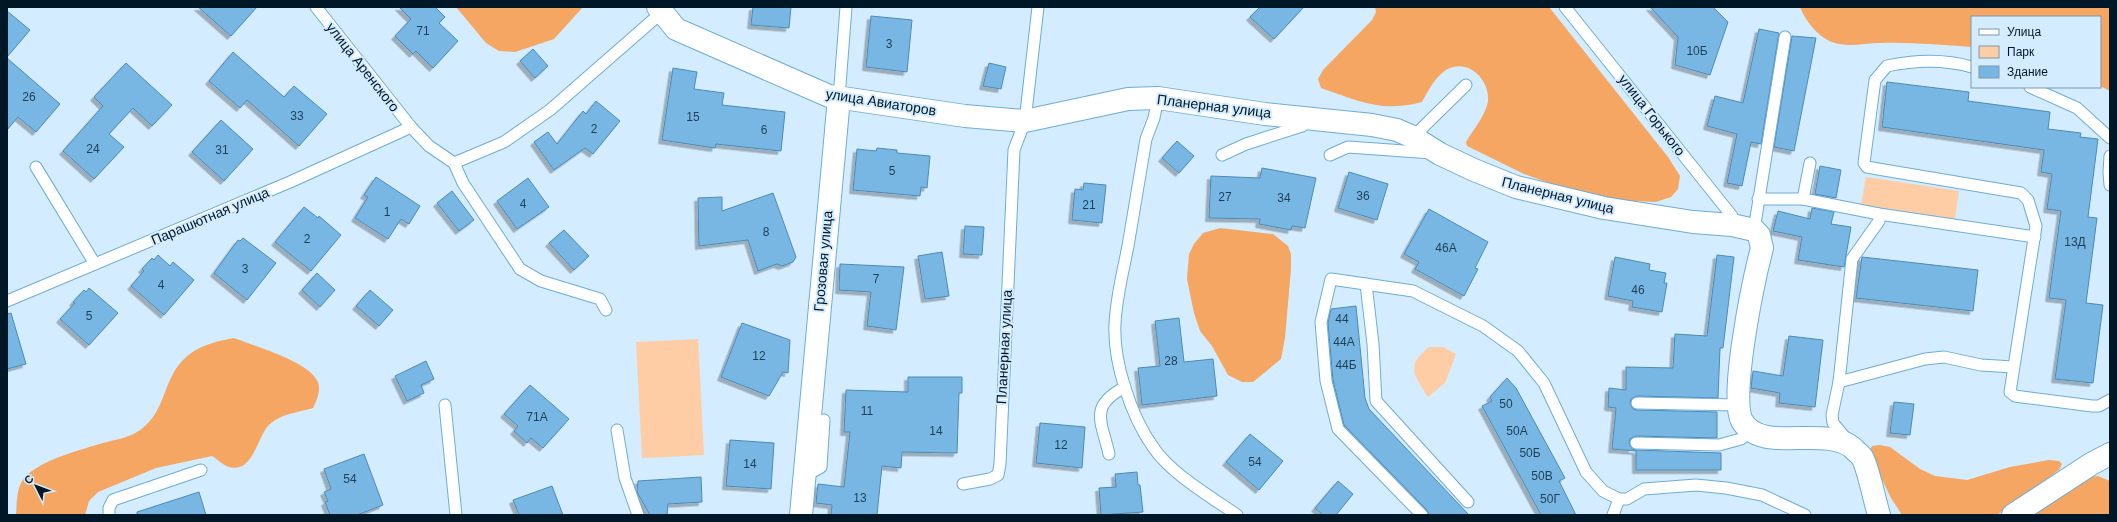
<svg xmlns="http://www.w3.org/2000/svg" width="2117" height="522" font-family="Helvetica,sans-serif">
<defs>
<filter id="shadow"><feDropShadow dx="-3.5" dy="3.5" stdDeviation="0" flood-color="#0004"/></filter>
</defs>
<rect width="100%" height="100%" fill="#d4ecff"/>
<g fill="#ffcda5">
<path d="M 1866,177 L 1959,191 L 1955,219 L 1861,205 Z"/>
<path d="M 698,339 L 704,455 L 642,458 L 636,342 Z"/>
<path d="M 1429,347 L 1443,347 L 1456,354 L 1445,383 L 1428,397 C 1414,375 1405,366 1429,347 Z"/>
</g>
<g fill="#f4a662">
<path d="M 456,7 L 583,7 L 554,39 L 515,52 L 499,51 L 486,43 Z"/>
<path d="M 1375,7 L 1549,7 L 1668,157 L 1680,176 L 1678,189 L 1671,197 L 1656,202 L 1607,200 L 1580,194 L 1524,174 L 1467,146 L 1466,142 C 1473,130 1486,115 1488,101 C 1490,80 1468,57 1446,70 C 1435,77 1428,91 1422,102 C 1382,113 1359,101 1321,88 L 1318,79 L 1323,70 L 1372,20 L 1376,12 Z"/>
<path d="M 1800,7 L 2110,7 L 2110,91 L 2100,86 L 2100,17 L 1972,17 L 1972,47 C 1942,45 1911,42 1880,43 C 1863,43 1849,48 1832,42 C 1818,37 1805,20 1800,7 Z"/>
<path d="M 1220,228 L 1273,234 L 1288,246 L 1291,254 L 1291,269 L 1285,338 L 1281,359 L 1253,382 L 1242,382 L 1228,375 L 1212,346 L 1200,331 L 1194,313 L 1187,279 L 1189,254 L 1194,244 L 1203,233 Z"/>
<path d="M 234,338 C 254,346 309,361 318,382 C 321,391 317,400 313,408 C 299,412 281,414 270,424 C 257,435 254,474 229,467 C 224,466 217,459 212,456 L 156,468 L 98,492 L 89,501 L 85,515 L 16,515 C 17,503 16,487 25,477 C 41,460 80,450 103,443 C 114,440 128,438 137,432 C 155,421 160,405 167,387 C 180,353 200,344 234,338 Z"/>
<path d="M 1880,445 L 1890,447 L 1920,469 L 1935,476 L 1967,480 L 2010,467 L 2049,460 L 2059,461 L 2062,464 L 2059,470 L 1997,515 L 1902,515 L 1891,498 L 1869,452 L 1872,446 Z"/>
<path d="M 2098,476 L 2110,481 L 2110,515 L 2027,515 L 2087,477 Z"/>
</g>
<g fill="#78b7e3" stroke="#4c8ab4" filter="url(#shadow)">
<path d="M 198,7 L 257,7 L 231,36 Z"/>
<path d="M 399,7 L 435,7 L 445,17 L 439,23 L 458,41 L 433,68 L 416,51 L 413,54 L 395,36 L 411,19 Z"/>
<path d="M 753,7 L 791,7 L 789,28 L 751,25 Z"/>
<path d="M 1260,7 L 1304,7 L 1274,39 L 1250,17 Z"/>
<path d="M 1650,7 L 1713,7 L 1728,22 L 1710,75 L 1675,65 L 1678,37 Z"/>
<path d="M 7,11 L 30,30 L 7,57 Z"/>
<path d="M 871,16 L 912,20 L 907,72 L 866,67 Z"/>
<path d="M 1759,29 L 1779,33 L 1761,144 L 1751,142 L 1742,186 L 1727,183 L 1737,134 L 1707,126 L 1715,96 L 1743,103 Z"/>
<path d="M 1792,36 L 1816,38 L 1794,151 L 1774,147 Z"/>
<path d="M 533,49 L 548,66 L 535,78 L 520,61 Z"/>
<path d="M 233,52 L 284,97 L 294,86 L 327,114 L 299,146 L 247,100 L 240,108 L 209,81 Z"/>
<path d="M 7,58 L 60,104 L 36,132 L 18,117 L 7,130 Z"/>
<path d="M 126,63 L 172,105 L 152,126 L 133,108 L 109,134 L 124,147 L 94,179 L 63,151 L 103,106 L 94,97 Z"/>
<path d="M 989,63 L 1006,67 L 1001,89 L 983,86 Z"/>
<path d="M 673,68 L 697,72 L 694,89 L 724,93 L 722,105 L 785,112 L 781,151 L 716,144 L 715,148 L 662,140 Z"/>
<path d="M 1887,82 L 1969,92 L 1968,101 L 2050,112 L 2048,129 L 2081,133 L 2080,137 L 2098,139 L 2088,217 L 2097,218 L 2086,303 L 2103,305 L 2093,383 L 2055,379 L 2066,300 L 2049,298 L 2061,211 L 2047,209 L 2052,174 L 2041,172 L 2044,150 L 1882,127 Z"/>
<path d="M 596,101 L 620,121 L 593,154 L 585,148 L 554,170 L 534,142 L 548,132 L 557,144 L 583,111 L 586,114 Z"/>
<path d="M 221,120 L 253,149 L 224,181 L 192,152 Z"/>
<path d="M 1177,141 L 1194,156 L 1179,173 L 1162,158 Z"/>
<path d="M 877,148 L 897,150 L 897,153 L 930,156 L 927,188 L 921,187 L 920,196 L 853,190 L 857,149 L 876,151 Z"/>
<path d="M 1820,166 L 1841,170 L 1836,198 L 1815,194 Z"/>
<path d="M 1262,168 L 1316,178 L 1305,228 L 1292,226 L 1291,230 L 1259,224 L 1260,219 L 1209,218 L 1211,176 L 1260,178 Z"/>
<path d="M 1349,172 L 1388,184 L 1377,220 L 1338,208 Z"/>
<path d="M 376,177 L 420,206 L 409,224 L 401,219 L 388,239 L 355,218 L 368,197 L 364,195 Z"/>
<path d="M 528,178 L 549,207 L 517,229 L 497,201 Z"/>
<path d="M 1084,183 L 1106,185 L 1102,223 L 1072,220 L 1075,189 L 1083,190 Z"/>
<path d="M 452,191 L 474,220 L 459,231 L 437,203 Z"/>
<path d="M 773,193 L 796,257 L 793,262 L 782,266 L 777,264 L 758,271 L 748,240 L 699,246 L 698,198 L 722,197 L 722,211 Z"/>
<path d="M 304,207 L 318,218 L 319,216 L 341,235 L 311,271 L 275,242 Z"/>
<path d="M 1812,208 L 1834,212 L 1831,224 L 1851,227 L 1844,267 L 1798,260 L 1802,237 L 1773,231 L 1778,211 L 1810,219 Z"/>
<path d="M 1429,209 L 1488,242 L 1475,268 L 1478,269 L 1464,296 L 1415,269 L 1419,262 L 1404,254 Z"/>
<path d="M 965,226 L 984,227 L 982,255 L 963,254 Z"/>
<path d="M 564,230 L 589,256 L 574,270 L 549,243 Z"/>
<path d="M 243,238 L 276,263 L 247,300 L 214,273 L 238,240 L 240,241 Z"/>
<path d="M 942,252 L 949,296 L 925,299 L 918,256 Z"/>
<path d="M 158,255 L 170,266 L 173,262 L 194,280 L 164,315 L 131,286 L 144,271 L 142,269 L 152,258 L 154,260 Z"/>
<path d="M 1717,255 L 1734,257 L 1723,348 L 1720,348 L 1718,398 L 1637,396 L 1631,399 L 1630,403 L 1633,409 L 1637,410 L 1717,412 L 1717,438 L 1636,436 L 1630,439 L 1629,443 L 1632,449 L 1636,450 L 1721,453 L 1721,470 L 1636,470 L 1636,451 L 1612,449 L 1616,408 L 1608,407 L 1609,388 L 1626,390 L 1626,367 L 1673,368 L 1675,334 L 1707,336 Z"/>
<path d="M 1615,257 L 1650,264 L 1649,270 L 1666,273 L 1664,283 L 1667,283 L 1662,312 L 1632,307 L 1633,301 L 1608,296 Z"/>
<path d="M 1862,257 L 1978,270 L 1973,311 L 1856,298 Z"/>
<path d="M 840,264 L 904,267 L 896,330 L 867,326 L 871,292 L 839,290 Z"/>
<path d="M 317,273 L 335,290 L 320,307 L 302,290 Z"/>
<path d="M 89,288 L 118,313 L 89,345 L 60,319 L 75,303 L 73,302 L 84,290 L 86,292 Z"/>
<path d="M 370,290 L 393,310 L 379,326 L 356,306 Z"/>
<path d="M 1356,306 L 1365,398 L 1369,409 L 1469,515 L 1429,515 L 1427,510 L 1344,425 L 1333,380 L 1328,323 L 1331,309 Z"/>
<path d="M 11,313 L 26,364 L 7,369 L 7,314 Z"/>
<path d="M 1179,318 L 1184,362 L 1213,359 L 1217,396 L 1142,405 L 1138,368 L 1160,366 L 1155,321 Z"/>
<path d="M 742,323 L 790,340 L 788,373 L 783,372 L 769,396 L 721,377 Z"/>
<path d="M 1789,336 L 1823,340 L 1815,407 L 1779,403 L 1780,393 L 1751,388 L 1753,371 L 1783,376 Z"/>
<path d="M 426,361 L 434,379 L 421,385 L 424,393 L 407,401 L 395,376 Z"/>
<path d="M 908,377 L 962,377 L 962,393 L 959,393 L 957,453 L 902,452 L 901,468 L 882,466 L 877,515 L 831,515 L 832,505 L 816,503 L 818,484 L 844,487 L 850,432 L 844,432 L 846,390 L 908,392 Z"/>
<path d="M 1507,378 L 1516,388 L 1565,478 L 1559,481 L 1576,515 L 1541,515 L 1482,406 L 1492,401 L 1490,397 Z"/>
<path d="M 530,385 L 569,419 L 543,448 L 531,438 L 527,443 L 514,431 L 518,426 L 504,414 Z"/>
<path d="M 1894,402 L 1914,404 L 1910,435 L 1890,433 Z"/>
<path d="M 1040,423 L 1085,427 L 1082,468 L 1036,463 Z"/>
<path d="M 1250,434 L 1283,461 L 1259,490 L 1226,462 Z"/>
<path d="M 730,440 L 774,443 L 771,489 L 726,486 Z"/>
<path d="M 364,454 L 383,505 L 357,515 L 330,515 L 325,502 L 328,501 L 324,492 L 331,489 L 324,469 Z"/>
<path d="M 1137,472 L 1138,485 L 1140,485 L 1143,512 L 1101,515 L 1099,488 L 1116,487 L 1115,474 Z"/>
<path d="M 701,477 L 702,502 L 668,504 L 667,515 L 650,515 L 637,492 L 638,481 Z"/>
<path d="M 1338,481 L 1353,494 L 1336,515 L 1323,515 L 1315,508 Z"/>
<path d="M 552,486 L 563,515 L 519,515 L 513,500 Z"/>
<path d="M 199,492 L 206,515 L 137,515 L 137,512 Z"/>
</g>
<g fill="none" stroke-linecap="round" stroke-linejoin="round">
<defs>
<g id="service">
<path d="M 316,7 L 411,127 L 429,146 L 454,163 L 463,183 L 520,269 L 541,281 L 600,299 L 606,310"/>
<path d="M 1565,7 L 1732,216 L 1732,225"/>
<path d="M 1972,67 C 1944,59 1915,60 1887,66 L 1875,80 L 1864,163 L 1867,167 L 1878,169 L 2021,193 L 2028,200 L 2036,226 L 2010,392 L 2015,396 L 2022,397 L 2092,406 L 2099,406 L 2110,400"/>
<path d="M 2030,87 L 2077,108 L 2110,138"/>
<path d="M 839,98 L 846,7"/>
<path d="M 1158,98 L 1154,118 L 1146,139 C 1140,175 1134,211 1128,246 C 1123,272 1116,298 1115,324 C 1113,362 1131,416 1153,447 C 1170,473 1211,497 1237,515"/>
<path d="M 1413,137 L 1466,85"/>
<path d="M 1222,155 L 1246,144 L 1302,126 L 1308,121"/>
<path d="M 1330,155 L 1348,147 L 1432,153"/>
<path d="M 2110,156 L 2109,172 L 2110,185"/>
<path d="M 454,163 L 504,142 L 550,110 L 661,13"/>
<path d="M 36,167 L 95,264"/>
<path d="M 1758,199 L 1803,199 L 1879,214 L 2035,237"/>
<path d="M 1803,199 L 1810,163"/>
<path d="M 1754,230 L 1785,37"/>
<path d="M 1366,284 L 1373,344 L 1376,401 L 1468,502"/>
<path d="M 7,301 L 290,182 L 411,127"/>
<path d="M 1839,382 L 1852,259 L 1879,221 L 1879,214"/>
<path d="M 1637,403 L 1738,405"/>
<path d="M 445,405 L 456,515"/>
<path d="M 617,430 L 625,478 L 638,515"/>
<path d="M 1848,441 L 1833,423 L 1832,415 L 1839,382 L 1925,359 L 1944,357 L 1981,365 L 2013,367"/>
<path d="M 1636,443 L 1719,445 L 1741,439 L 1751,431"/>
<path d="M 1109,454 C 1101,420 1089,406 1125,387"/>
<path d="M 805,469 L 814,471 L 821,467 L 824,420"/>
<path d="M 963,484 L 990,479 L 998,475 L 1000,464 L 1014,150 L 1025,121 L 1038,7"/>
<path d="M 109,515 L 109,508 L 113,500 L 201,470"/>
<path d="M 1422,515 L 1338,429 L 1326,381 L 1321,322 L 1331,279 L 1413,291 L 1483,326 L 1518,351 L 1544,383 L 1586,472 L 1603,491 L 1619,499 L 1627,499 L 1644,489 L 1696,485 L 1726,488 L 1762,495 L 1805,515"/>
<path d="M 1613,515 L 1619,499"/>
</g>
<g id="minor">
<path d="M 658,7 L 676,29 L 829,96 L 965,116 L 1025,121 L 1128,99 L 1158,98 L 1265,114 L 1372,125 L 1397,130 L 1413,137 L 1440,154 L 1474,170 L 1516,187 L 1604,208 L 1693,222 L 1732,225 L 1754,230 L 1759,235 L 1762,248 C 1754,278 1729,397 1742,421 C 1762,455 1823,424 1853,448 C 1855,451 1860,454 1862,457 C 1868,467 1875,502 1879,515"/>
<path d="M 801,515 L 839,98"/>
<path d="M 2013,515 L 2091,464 L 2110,454"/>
</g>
</defs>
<use href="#service" stroke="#6eacd8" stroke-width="13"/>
<use href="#minor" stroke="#6eacd8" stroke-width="24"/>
<use href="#service" stroke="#fff" stroke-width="11"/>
<use href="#minor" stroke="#fff" stroke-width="22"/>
</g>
<g text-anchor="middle" stroke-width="4" stroke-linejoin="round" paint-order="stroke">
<g font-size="12" fill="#1e3f56">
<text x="423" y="35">71</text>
<text x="889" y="48">3</text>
<text x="1697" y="55">10Б</text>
<text x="29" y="101">26</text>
<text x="297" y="120">33</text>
<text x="693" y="121">15</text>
<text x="594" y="133">2</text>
<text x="764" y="134">6</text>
<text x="93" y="153">24</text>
<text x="222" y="154">31</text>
<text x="892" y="175">5</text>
<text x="1363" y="200">36</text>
<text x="1225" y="201">27</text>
<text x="1284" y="202">34</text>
<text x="523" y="208">4</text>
<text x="1089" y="209">21</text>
<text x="387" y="216">1</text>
<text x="766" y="236">8</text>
<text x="307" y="243">2</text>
<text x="2075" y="246">13Д</text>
<text x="1446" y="252">46А</text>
<text x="245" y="273">3</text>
<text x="876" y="283">7</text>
<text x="161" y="289">4</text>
<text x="1638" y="294">46</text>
<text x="89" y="320">5</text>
<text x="1342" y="323">44</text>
<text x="1344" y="346">44А</text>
<text x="759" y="360">12</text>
<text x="1171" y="365">28</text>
<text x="1346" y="369">44Б</text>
<text x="1506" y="408">50</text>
<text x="867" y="415">11</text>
<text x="537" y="421">71А</text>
<text x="936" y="435">14</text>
<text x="1517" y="435">50А</text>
<text x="1061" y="449">12</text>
<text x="1530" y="457">50Б</text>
<text x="1255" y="466">54</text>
<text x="750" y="468">14</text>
<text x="1542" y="480">50В</text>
<text x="350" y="483">54</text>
<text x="860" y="502">13</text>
<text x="1550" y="503">50Г</text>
</g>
<g font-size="14" fill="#001727" stroke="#d4ecff">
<text transform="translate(363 67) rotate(52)" y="5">улица Аренского</text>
<text transform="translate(881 102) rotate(9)" y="5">улица Авиаторов</text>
<text transform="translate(1214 106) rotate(7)" y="5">Планерная улица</text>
<text transform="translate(1652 115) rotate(52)" y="5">улица Горького</text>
<text transform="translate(1558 195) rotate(14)" y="5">Планерная улица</text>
<text transform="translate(210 216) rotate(-23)" y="5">Парашютная улица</text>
<text transform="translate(823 261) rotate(-85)" y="5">Грозовая улица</text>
<text transform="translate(1004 347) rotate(-87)" y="5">Планерная улица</text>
</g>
</g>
<rect width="2117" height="522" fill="none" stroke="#001727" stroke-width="16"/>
<rect x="1971" y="16" width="130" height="72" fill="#d4ecff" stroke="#7f97a9"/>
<rect x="1979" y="29" width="20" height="6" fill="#ffffff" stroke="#7f97a9"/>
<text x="2007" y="36" font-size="12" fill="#001727">Улица</text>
<rect x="1979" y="46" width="20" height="12" fill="#ffcda5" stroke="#7f97a9"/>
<text x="2007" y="56" font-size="12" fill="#001727">Парк</text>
<rect x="1979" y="66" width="20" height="12" fill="#78b7e3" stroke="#7f97a9"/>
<text x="2007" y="76" font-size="12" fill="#001727">Здание</text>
<g transform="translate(36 486) rotate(312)" stroke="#d4ecff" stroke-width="3" paint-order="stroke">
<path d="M0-3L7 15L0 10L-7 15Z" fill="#001727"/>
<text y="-6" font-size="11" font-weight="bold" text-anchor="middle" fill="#001727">С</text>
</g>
</svg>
